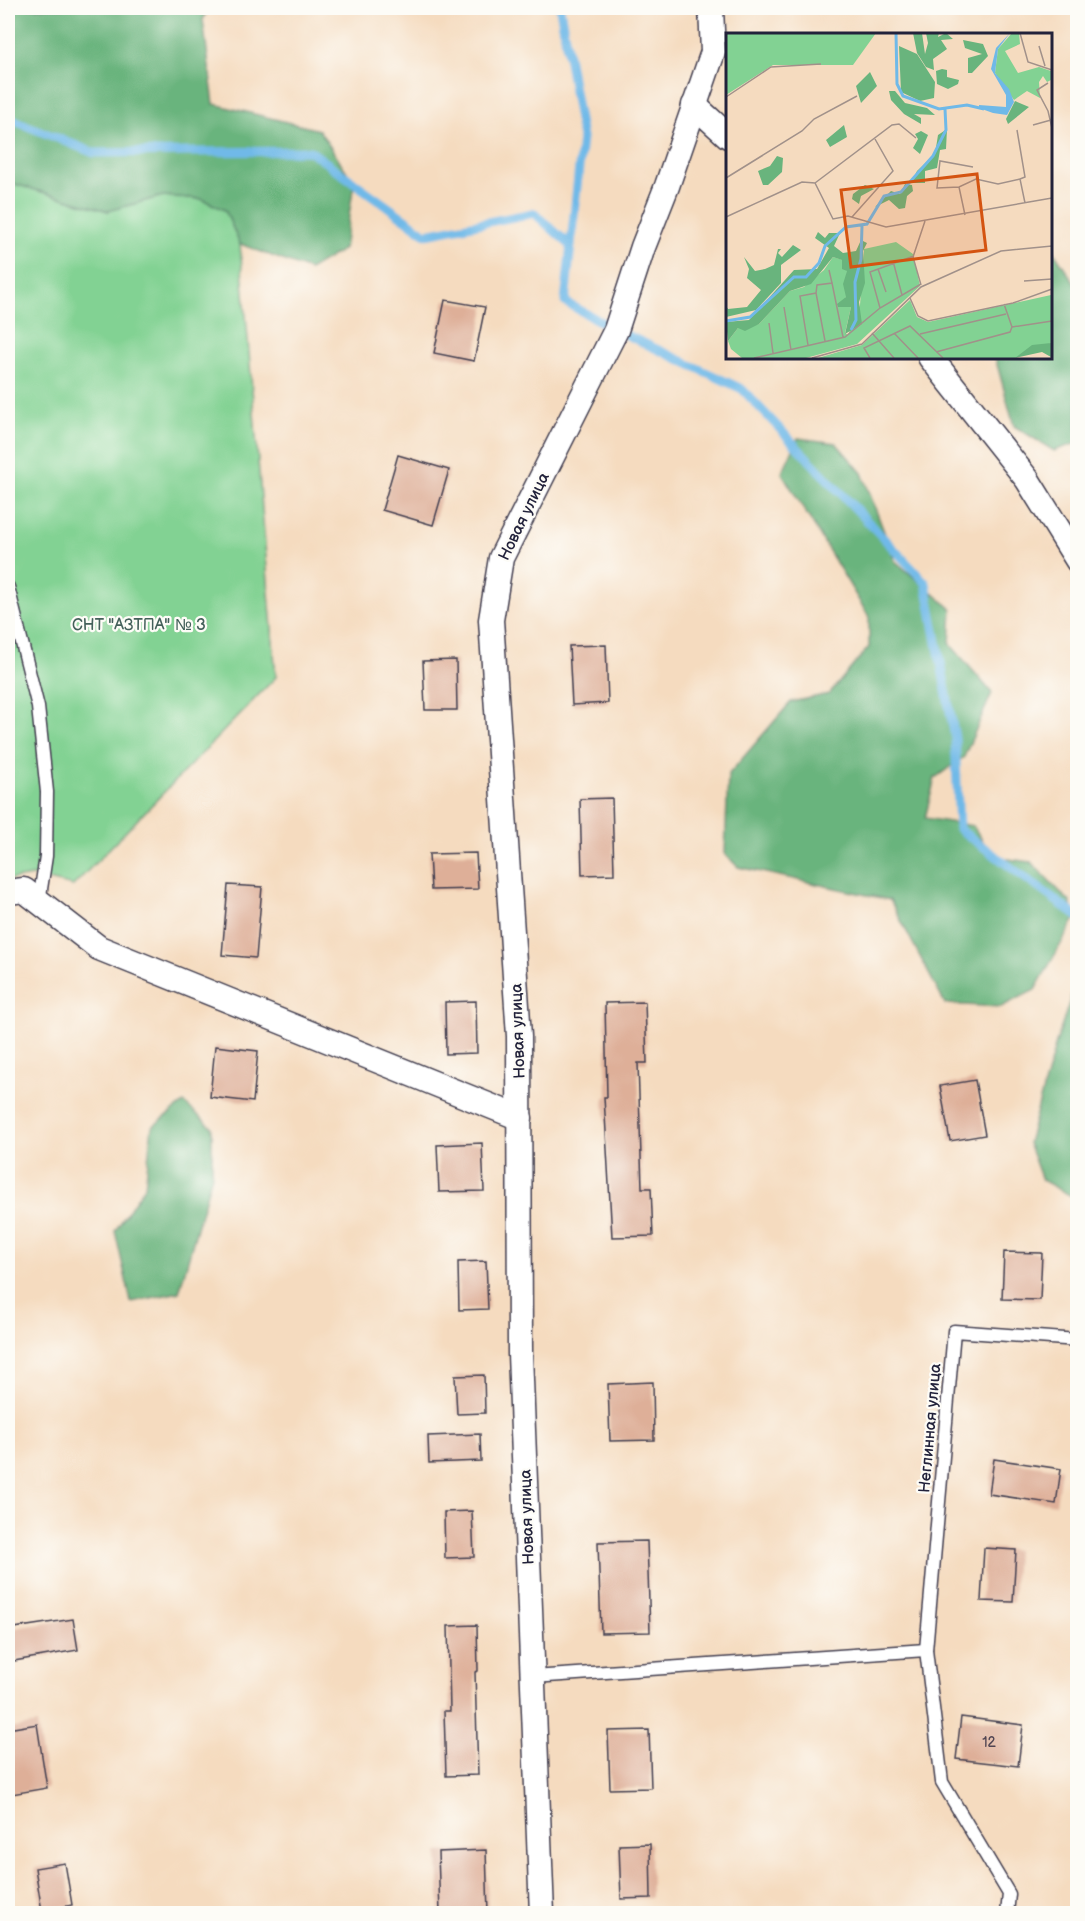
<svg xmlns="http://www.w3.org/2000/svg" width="1085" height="1921" font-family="'Balsamiq Sans',sans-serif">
<rect width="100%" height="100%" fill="#fdfcf7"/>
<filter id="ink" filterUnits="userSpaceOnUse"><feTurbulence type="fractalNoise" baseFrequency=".0167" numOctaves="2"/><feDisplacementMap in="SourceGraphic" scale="12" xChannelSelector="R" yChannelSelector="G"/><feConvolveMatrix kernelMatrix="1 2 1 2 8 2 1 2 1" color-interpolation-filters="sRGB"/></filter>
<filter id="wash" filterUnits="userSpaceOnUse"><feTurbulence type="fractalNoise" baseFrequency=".008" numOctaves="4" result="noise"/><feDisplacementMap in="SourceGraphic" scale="24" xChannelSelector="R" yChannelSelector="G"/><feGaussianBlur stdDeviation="1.35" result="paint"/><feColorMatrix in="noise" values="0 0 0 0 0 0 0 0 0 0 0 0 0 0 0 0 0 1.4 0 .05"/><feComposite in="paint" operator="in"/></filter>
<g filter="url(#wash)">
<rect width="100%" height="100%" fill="#f5dbbf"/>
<path fill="#82d293" stroke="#527a67" stroke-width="1.5" d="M 8,182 L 108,211 L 163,196 L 202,199 L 225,210 L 240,244 L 276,677 L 73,886 L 32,876 L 8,880 Z"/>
<g fill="#69b47d" stroke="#466b5c" stroke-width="1.5">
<path d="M 8,8 L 208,8 L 203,20 L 214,104 L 319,130 L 354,183 L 344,249 L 309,270 L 240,244 L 225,210 L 202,199 L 163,196 L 108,211 L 8,182 Z"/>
<path d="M 1051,247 L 1077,287 L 1077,443 L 1054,451 L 1014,426 L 995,357 L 1050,357 Z"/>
<path d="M 798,438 L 836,443 L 862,473 L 895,561 L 952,609 L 950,644 L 992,693 L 964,757 L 935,778 L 925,818 L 973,826 L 993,857 L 1031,862 L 1070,902 L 1075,919 L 1035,990 L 1001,1007 L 945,1004 L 890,900 L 738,867 L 725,854 L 728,775 L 791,702 L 829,694 L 869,647 L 869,617 L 782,473 Z"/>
<path d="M 1077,990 L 1078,990 L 1077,1199 L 1042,1180 L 1028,1143 L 1055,1046 L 1073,991 Z"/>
<path d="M 184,1103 L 212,1127 L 212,1175 L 179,1292 L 131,1302 L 115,1231 L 145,1186 L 152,1127 Z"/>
</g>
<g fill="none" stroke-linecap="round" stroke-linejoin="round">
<g stroke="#6fb9e8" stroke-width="9">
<path d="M 560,8 L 582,138 L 565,302 L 616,330 L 742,389 L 926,583 L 955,738 L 959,829 L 1078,917"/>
<path d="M 8,118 L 94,153 L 310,151 L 426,234 L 534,213 L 571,246"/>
</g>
</g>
<g id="blocks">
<g fill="#deaf98">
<path d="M 445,300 L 485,307 L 474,361 L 434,353 Z"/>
<path d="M 398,455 L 449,470 L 433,525 L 382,510 Z"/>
<path d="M 606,645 L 608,703 L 572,705 L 569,646 Z"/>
<path d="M 456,660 L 457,710 L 425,710 L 423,661 Z"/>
<path d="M 612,798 L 614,874 L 582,875 L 580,799 Z"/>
<path d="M 476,853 L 478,889 L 431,890 L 429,854 Z"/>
<path d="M 228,885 L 262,887 L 256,958 L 222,955 Z"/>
<path d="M 476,1001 L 477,1053 L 446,1054 L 445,1002 Z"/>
<path d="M 645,1002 L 647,1063 L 638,1063 L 642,1188 L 651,1188 L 653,1236 L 612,1237 L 604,1097 L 607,1097 L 605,1003 Z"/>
<path d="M 215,1046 L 258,1051 L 253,1102 L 210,1097 Z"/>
<path d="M 975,1080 L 985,1135 L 950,1141 L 940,1086 Z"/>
<path d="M 482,1143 L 484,1191 L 439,1192 L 437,1145 Z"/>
<path d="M 1004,1252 L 1042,1253 L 1040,1300 L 1002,1299 Z"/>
<path d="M 486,1261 L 488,1309 L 459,1310 L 458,1262 Z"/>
<path d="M 484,1375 L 485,1413 L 457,1414 L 455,1376 Z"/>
<path d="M 653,1382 L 654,1440 L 610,1441 L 608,1384 Z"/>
<path d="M 480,1434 L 481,1461 L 429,1463 L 428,1436 Z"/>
<path d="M 994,1459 L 1061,1469 L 1056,1504 L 989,1494 Z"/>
<path d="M 472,1511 L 474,1557 L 445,1558 L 444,1512 Z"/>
<path d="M 647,1541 L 650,1632 L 601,1633 L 598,1542 Z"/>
<path d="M 984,1548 L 1016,1550 L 1013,1602 L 981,1601 Z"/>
<path d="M 73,1619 L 78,1650 L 8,1662 L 8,1629 Z"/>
<path d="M 477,1625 L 478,1671 L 475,1672 L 478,1775 L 446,1776 L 444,1711 L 450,1711 L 448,1626 Z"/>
<path d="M 961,1717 L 1023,1725 L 1018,1766 L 956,1759 Z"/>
<path d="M 37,1724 L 47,1788 L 12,1794 L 8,1769 L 8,1729 Z"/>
<path d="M 649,1730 L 651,1788 L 610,1789 L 608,1731 Z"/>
<path d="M 650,1844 L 651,1898 L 621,1899 L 619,1845 Z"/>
<path d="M 486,1850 L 488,1914 L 440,1914 L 438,1852 Z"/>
<path d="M 65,1863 L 72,1905 L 42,1911 L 35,1868 Z"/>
</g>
</g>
</g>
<g filter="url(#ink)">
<use href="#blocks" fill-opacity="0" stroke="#423e4f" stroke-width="1.5"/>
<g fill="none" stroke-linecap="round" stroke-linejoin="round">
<defs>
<g id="lane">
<path d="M 8,587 L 38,707 L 47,792 L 46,856 L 39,902"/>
<path d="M 533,1677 L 926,1650"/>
<path d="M 1007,1914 L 1009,1894 L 942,1782 L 926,1650 L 954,1331 L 1078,1340"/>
</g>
<g id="street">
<path d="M 694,105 L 728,136"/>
<path d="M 930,357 L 1027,479 L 1078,561"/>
<path d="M 8,892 L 24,890 L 99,948 L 520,1118"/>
<path d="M 542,1914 L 520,1354 L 519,1036 L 491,620 L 501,558 L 616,330 L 643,247 L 667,186 L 713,52 L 711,8"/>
</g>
</defs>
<use href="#lane" stroke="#423e4f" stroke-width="15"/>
<use href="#street" stroke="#423e4f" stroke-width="27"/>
<use href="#lane" stroke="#fff" stroke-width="12"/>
<use href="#street" stroke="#fff" stroke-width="24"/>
</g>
</g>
<g text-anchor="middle" stroke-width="4.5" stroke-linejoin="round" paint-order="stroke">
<g font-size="14" fill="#514552">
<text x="989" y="1747">12</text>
</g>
<g font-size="16" fill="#22223b" stroke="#fdfcf7">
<text transform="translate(523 516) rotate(-64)" y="6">Новая улица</text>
<text transform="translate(517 1031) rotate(-92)" y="6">Новая улица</text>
<text transform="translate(929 1428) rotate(-85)" y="6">Неглинная улица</text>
<text transform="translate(526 1517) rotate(-92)" y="6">Новая улица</text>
</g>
<g font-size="16" fill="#44605a" stroke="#fdfcf7">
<text x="139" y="630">СНТ "АЗТПА" № 3</text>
</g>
</g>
<g transform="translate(726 33)">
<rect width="326" height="326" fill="#f5dbbf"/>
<path d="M 0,0 L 150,0 L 127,32 L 47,32 L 0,62 ZM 286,0 L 293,0 L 294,11 L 279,18 L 292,40 L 313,34 L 325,38 L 325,47 L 321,49 L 317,43 L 313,49 L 314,65 L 301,58 L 288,67 L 269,40 L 272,16 ZM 170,209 L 187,221 L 194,253 L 131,311 L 80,325 L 16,325 L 5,316 L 2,308 L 12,295 L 33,291 L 64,258 L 78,254 L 98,237 L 107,224 L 117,227 L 121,238 L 120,264 L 114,274 L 125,274 L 119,300 L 122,302 L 134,272 L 138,216 ZM 325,262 L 325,310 L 289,325 L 92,325 L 136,312 L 184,267 L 191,284 L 202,289 Z" fill="#82d293"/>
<path d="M 187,0 L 196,0 L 199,21 L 202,10 L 200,0 L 213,0 L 212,4 L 220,0 L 227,6 L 215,7 L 221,16 L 207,26 L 208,37 L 200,34 L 191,20 ZM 237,7 L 257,11 L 262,23 L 246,40 L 242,40 L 242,25 L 256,21 L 239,15 ZM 173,13 L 191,21 L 209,49 L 208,65 L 194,68 L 175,59 ZM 216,36 L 221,37 L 221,44 L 233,47 L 232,51 L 222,56 L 211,51 L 210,38 ZM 144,39 L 151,53 L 135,70 L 130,53 ZM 163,58 L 169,58 L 179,70 L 201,75 L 209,82 L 188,81 L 195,85 L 195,91 L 178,81 L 165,67 ZM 289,68 L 303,74 L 282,91 L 280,86 ZM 118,92 L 121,104 L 104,114 L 100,107 ZM 221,96 L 220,116 L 214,117 L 211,135 L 199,138 L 199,150 L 185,150 L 191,138 L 209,121 L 212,102 ZM 195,98 L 202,102 L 194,121 L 187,115 L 192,106 L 189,101 ZM 51,123 L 57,125 L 56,139 L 42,152 L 37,152 L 32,138 L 44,133 ZM 179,151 L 186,152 L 187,158 L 181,163 L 179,175 L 173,176 L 163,167 L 149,174 L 165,158 L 174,161 ZM 139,152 L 148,156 L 135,163 L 133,171 L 126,166 L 127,161 ZM 92,199 L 99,205 L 103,200 L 114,200 L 108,213 L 117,220 L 130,218 L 135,207 L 141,210 L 137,218 L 139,250 L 133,269 L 136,291 L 119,301 L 125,274 L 112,274 L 111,271 L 120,264 L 117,251 L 121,238 L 116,236 L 116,227 L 107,224 L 85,251 L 64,258 L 33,291 L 19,298 L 12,295 L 2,308 L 0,289 L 23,287 L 68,237 L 91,236 L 103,215 L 89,205 ZM 67,212 L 75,217 L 55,232 L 55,250 L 30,277 L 0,284 L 0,273 L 2,276 L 21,274 L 35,257 L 21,245 L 23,236 L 18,224 L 29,238 L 39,236 L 48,232 L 52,216 L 55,216 L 52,220 L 56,224 ZM 325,310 L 325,324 L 316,319 L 289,325 L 306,312 Z" fill="#69b47d"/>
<path d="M 284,0 L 272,16 L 269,40 L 283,56 L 288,69 L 281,82 L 267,80 L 253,75 L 253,72 L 280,74 L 280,62 L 265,36 L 270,15 Z" fill="#6fb9e8"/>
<path fill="none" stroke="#6fb9e8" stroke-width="3" d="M 170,0 L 171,51 L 177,63 L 213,76 L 241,72 L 258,76M 0,288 L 24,284 L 68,244 L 80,244 L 93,230 L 99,213 L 120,194 L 141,191 L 158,163 L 175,159 L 207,123 L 220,97 L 219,76M 125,297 L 130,287 L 129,249 L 135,226 L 136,193"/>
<path fill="none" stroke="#a1918a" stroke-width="1.5" d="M 294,0 L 302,29 L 326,37M 313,13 L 319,33M 322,50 L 311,57 L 322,78 L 326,95M 0,64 L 45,34 L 95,31M 307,92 L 325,87M 291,97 L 299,144 L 294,146 L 299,170M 247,134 L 214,128 L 211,155 L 233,154 L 250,146 L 272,151 L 294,146M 0,145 L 76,98 L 88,86 L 131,63M 89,150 L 166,92 L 173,91 L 190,105M 233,154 L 239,182M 0,184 L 76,149 L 89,150 L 107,186 L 122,183 L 160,194 L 326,165M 126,184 L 167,138 L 149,106M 167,228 L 176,262M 152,236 L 160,259M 298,248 L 326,246M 106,250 L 117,304M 195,252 L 187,224 L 199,188M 90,260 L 99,308M 184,265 L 192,283 L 202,288 L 287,270 L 326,256M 58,274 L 65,317M 154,275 L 144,239 L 188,223M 43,290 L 47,320M 286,294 L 326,288M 146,300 L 168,325M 168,300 L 192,325M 194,301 L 280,281M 82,312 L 74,263 L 90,260 L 91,252 L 106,250 L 103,237M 210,319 L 284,299 L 286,294 L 278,271M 28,325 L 119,304 L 154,275 L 195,251M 86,325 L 136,311 L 195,254 L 275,218 L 326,213M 144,325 L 138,315 L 184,293 L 217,325"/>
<path fill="#d45411" fill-opacity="0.15" stroke="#d45411" stroke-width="3" d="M 251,141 L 260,217 L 125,234 L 115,157 Z"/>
<rect width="326" height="326" fill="none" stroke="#22223b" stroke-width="3"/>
</g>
<rect width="1085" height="1921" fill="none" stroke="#fdfcf7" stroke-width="30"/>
</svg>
